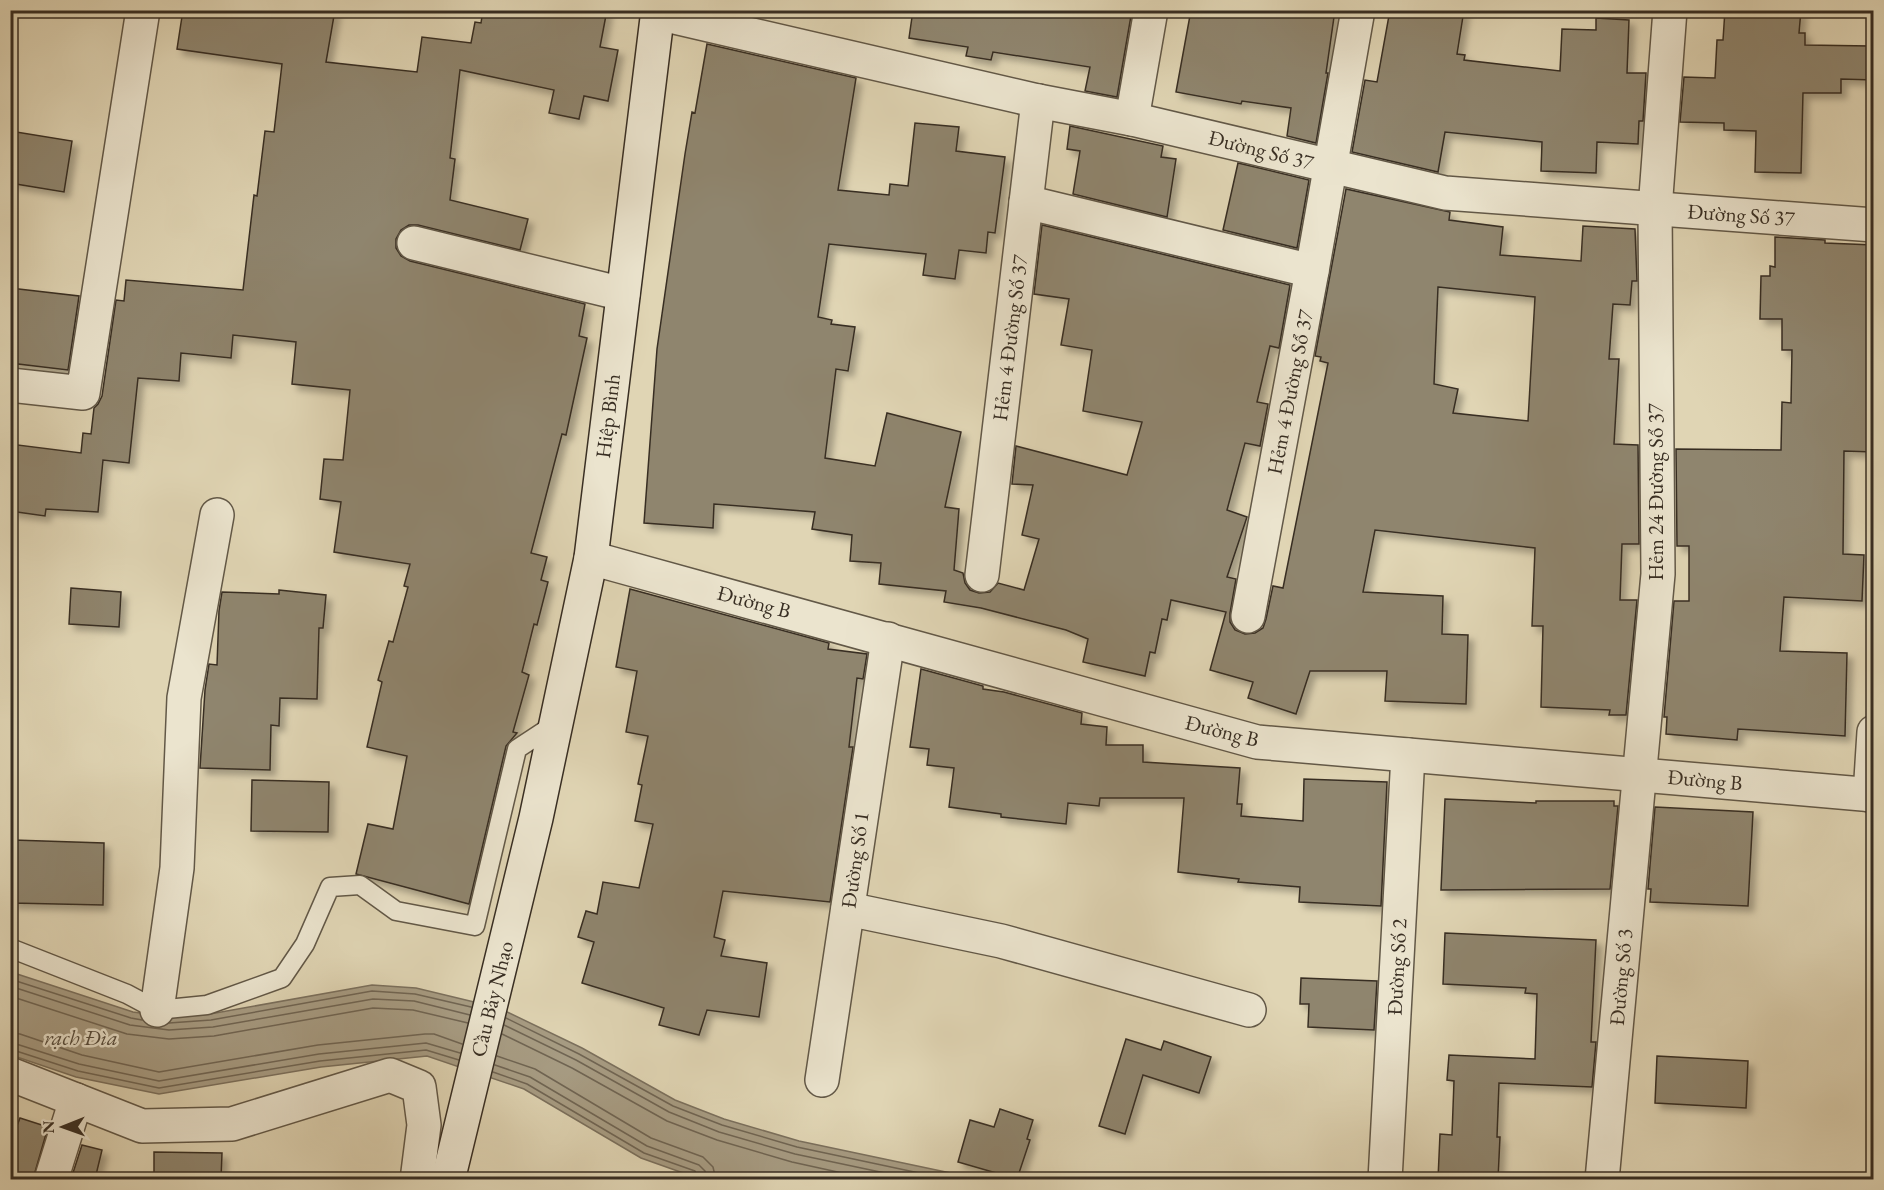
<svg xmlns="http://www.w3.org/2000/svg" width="1884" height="1190" font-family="'EB Garamond',serif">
<defs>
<filter id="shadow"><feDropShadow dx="5.5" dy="5.5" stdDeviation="3" flood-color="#0004"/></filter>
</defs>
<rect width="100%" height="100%" fill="#e0d5b4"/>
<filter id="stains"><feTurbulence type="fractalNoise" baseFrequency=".00333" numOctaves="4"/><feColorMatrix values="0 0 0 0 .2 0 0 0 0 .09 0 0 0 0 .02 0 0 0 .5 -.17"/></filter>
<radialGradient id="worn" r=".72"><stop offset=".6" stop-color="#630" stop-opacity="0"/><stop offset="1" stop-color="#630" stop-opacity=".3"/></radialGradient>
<path fill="#a79c83" stroke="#7b705d" stroke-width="1.5" d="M 11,972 L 133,1012 L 170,1017 L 210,1014 L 372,985 L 416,988 L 499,1008 L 582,1048 L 675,1100 L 724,1119 L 799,1141 L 979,1179 L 700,1179 L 641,1158 L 524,1089 L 427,1056 L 321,1067 L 159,1094 L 76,1077 L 11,1055 Z"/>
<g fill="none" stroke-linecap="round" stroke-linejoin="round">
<g stroke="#706553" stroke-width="1.5">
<path d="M 10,979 L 131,1018 L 142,1020"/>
<path d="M 10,986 L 130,1025 L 169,1030 L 213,1027 L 373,999 L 414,1001 L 470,1015"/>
<path d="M 10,996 L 127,1034 L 169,1039 L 214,1036 L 373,1008 L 413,1010 L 468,1023"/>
<path d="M 506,1018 L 579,1054 L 673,1106 L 722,1125 L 797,1147 L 952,1180"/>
<path d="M 169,1023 L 211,1020 L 372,991 L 415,994 L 471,1007"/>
<path d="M 504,1025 L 576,1060 L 669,1112 L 719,1132 L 795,1154 L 918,1180"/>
<path d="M 10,1033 L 20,1034 L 82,1055 L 159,1072 L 318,1045 L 425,1034 L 434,1034 L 462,1044"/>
<path d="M 502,1034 L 572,1068 L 667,1121 L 717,1140 L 792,1162 L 874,1180"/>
<path d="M 10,1042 L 79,1064 L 159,1081 L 319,1054 L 426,1043 L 460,1053"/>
<path d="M 10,1049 L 78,1071 L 159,1088 L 320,1061 L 426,1050 L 459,1060"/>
<path d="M 497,1056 L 535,1069 L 651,1138 L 703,1157 L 713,1167 L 716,1180"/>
<path d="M 495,1065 L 530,1077 L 647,1146 L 699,1165 L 705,1171 L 707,1180"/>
<path d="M 493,1072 L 527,1084 L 644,1153 L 695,1171 L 699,1180"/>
</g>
</g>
<g fill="#8f856e" stroke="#382e23" stroke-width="1.5" fill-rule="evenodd" filter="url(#shadow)">
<path d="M 183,10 L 335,10 L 326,62 L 417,72 L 422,37 L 471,43 L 475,22 L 481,23 L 483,10 L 607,10 L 600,47 L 618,50 L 608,101 L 584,96 L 579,119 L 549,113 L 554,90 L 460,70 L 450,158 L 455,159 L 450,200 L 528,219 L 520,250 L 418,225 L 409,225 L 401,230 L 396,239 L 396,248 L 401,256 L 410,261 L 585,304 L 579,336 L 587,338 L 566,435 L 562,434 L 531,553 L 547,557 L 541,580 L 548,582 L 537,625 L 534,624 L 522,672 L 529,675 L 513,732 L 517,733 L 506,746 L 469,904 L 356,874 L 368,824 L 393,829 L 407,756 L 367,747 L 382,682 L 378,680 L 389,641 L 393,642 L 408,587 L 404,586 L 410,564 L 334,552 L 341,502 L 320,499 L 324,459 L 343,460 L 350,390 L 292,384 L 296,342 L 233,335 L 231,358 L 181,353 L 179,381 L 138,378 L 129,463 L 103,460 L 98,512 L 46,509 L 45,516 L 10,511 L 10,444 L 81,453 L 83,433 L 91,434 L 94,408 L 98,404 L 102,396 L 116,300 L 124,301 L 126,280 L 243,290 L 254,195 L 257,196 L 265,131 L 274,132 L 282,64 L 177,49 Z"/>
<path d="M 913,10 L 1132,10 L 1117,97 L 1085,91 L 1090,67 L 993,52 L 991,60 L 966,56 L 968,47 L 909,38 Z"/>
<path d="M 1191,10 L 1335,10 L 1326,73 L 1328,73 L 1316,143 L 1287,136 L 1291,108 L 1242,101 L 1241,104 L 1176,92 Z"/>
<path d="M 1390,10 L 1464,10 L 1457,54 L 1465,55 L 1464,60 L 1560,71 L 1562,29 L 1596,30 L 1596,18 L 1629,20 L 1627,73 L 1646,73 L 1643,121 L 1639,121 L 1638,144 L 1597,142 L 1596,173 L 1541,171 L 1542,142 L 1445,132 L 1438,172 L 1352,152 L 1365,80 L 1377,82 Z"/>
<path d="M 1725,10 L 1801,10 L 1799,33 L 1805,33 L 1805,45 L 1870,46 L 1870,49 L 1874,49 L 1874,80 L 1841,79 L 1841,93 L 1803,93 L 1801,173 L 1755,172 L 1756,131 L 1724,130 L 1724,123 L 1680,122 L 1684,77 L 1715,78 L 1717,40 L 1723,40 Z"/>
<path d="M 707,44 L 856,78 L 838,190 L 889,195 L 890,184 L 908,186 L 915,123 L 959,127 L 956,151 L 1005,157 L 995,233 L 988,232 L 986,253 L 959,250 L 955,279 L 923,275 L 926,254 L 829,244 L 818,317 L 832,320 L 831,324 L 855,327 L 848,371 L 836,369 L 825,458 L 875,466 L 887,413 L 961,432 L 945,507 L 959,509 L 954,570 L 963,573 L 965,583 L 970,590 L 979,593 L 990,592 L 998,583 L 1024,590 L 1039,539 L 1022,535 L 1033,485 L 1012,484 L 1016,446 L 1127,475 L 1142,422 L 1083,411 L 1092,350 L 1061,345 L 1069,299 L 1034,294 L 1042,225 L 1290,285 L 1279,348 L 1270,346 L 1257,402 L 1268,404 L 1260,446 L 1245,443 L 1227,510 L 1247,517 L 1227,577 L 1236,579 L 1230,613 L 1230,622 L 1235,630 L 1245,634 L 1255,633 L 1263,628 L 1266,619 L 1273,586 L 1283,588 L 1328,363 L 1320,361 L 1321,357 L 1315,356 L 1346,189 L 1450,212 L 1449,220 L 1503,227 L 1500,255 L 1581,261 L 1583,226 L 1635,229 L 1637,281 L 1632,281 L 1630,305 L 1613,304 L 1609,359 L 1619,359 L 1614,444 L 1638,445 L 1639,544 L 1622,544 L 1620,600 L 1637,600 L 1626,715 L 1609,715 L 1610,710 L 1541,707 L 1543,626 L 1532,626 L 1535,548 L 1375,530 L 1363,592 L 1443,596 L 1442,634 L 1468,635 L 1466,704 L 1385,701 L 1387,671 L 1310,671 L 1296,714 L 1248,698 L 1253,682 L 1210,670 L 1226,612 L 1171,600 L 1167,620 L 1162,619 L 1155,653 L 1150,652 L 1145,676 L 1083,662 L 1088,639 L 1066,630 L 981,608 L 944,602 L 946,591 L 879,584 L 881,563 L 850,561 L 852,535 L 812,529 L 815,512 L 714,504 L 713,528 L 644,523 L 657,349 L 685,154 L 692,112 L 695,113 ZM 1438,287 L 1535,297 L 1528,421 L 1453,413 L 1458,389 L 1434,384 Z"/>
<path d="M 1070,126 L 1163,146 L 1161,157 L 1176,159 L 1167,217 L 1073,194 L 1080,151 L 1067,149 Z"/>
<path d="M 10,131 L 72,141 L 64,192 L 10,183 Z"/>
<path d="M 1238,163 L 1309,180 L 1297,248 L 1223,230 Z"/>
<path d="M 1775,237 L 1825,240 L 1825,243 L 1874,245 L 1874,452 L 1844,451 L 1843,554 L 1864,555 L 1862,601 L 1784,597 L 1780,651 L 1847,653 L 1845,736 L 1738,729 L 1737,740 L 1666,734 L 1667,717 L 1664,717 L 1674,601 L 1689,601 L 1689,546 L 1677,546 L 1676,449 L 1781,450 L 1782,402 L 1791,403 L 1792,350 L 1782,350 L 1782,319 L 1760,319 L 1761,276 L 1770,276 L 1770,266 L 1775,267 Z"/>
<path d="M 10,288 L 79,296 L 68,370 L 10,363 Z"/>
<path d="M 71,588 L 121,592 L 119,627 L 69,624 Z"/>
<path d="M 630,589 L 829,643 L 828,649 L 867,654 L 863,679 L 857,678 L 849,747 L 853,747 L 830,902 L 723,891 L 714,937 L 725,940 L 721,956 L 767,963 L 759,1017 L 707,1010 L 699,1035 L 659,1025 L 664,1008 L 582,983 L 594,942 L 578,937 L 586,911 L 597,914 L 603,882 L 639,888 L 653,824 L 635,821 L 642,785 L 638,784 L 648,736 L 626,732 L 637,671 L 616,667 Z"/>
<path d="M 279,590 L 326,595 L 323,628 L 319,628 L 317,699 L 280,698 L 279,726 L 271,725 L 270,770 L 200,768 L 205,690 L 209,664 L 217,665 L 219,611 L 222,592 L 279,594 Z"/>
<path d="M 921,669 L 983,686 L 983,689 L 1004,692 L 1082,713 L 1081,724 L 1107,727 L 1106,745 L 1143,745 L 1143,762 L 1240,768 L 1237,804 L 1242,804 L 1241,816 L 1303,821 L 1304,779 L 1387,782 L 1381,906 L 1299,902 L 1300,887 L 1238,882 L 1239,879 L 1178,872 L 1184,798 L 1100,798 L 1099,806 L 1068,803 L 1066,824 L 1001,817 L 1001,814 L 949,807 L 954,768 L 927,765 L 929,749 L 910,747 Z"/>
<path d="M 252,780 L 329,782 L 328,832 L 251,831 Z"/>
<path d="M 1445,799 L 1536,803 L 1536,801 L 1614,801 L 1614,806 L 1618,806 L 1610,889 L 1441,890 Z"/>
<path d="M 1655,807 L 1753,812 L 1748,906 L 1650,902 L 1651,889 L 1648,889 Z"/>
<path d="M 13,840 L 104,843 L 103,905 L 11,903 Z"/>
<path d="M 1445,933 L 1596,940 L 1591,1042 L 1596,1042 L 1592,1087 L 1499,1083 L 1497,1137 L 1500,1137 L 1498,1179 L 1438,1179 L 1440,1134 L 1452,1135 L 1454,1081 L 1447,1080 L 1449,1055 L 1535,1059 L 1537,994 L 1525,993 L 1526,988 L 1443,984 Z"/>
<path d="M 1301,978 L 1377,981 L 1374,1030 L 1308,1027 L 1309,1004 L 1300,1004 Z"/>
<path d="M 1126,1039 L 1161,1050 L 1164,1041 L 1211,1057 L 1199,1093 L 1143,1075 L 1125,1134 L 1099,1126 Z"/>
<path d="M 1657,1056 L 1748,1061 L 1746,1108 L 1655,1103 Z"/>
<path d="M 1000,1109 L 1033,1120 L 1027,1139 L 1030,1140 L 1017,1179 L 958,1162 L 970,1120 L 994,1127 Z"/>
<path d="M 20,1118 L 48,1127 L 33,1179 L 10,1179 L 10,1129 L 15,1131 Z"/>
<path d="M 82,1145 L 102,1150 L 95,1179 L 71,1179 Z"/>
<path d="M 154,1152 L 222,1153 L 221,1179 L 154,1179 Z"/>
</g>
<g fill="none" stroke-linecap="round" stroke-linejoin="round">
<defs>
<path id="service" d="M 10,948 L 127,994 L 157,1010 L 207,1005 L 282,978 L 305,944 L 330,887 L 360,885 L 396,911 L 475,926 L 517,749 L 555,724"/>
<g id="minor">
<path d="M 657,13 L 1038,101 L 1132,119 L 1445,193 L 1874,225"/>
<path d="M 1132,119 L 1151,10"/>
<path d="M 1026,202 L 1312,271"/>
<path d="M 414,243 L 623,294"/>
<path d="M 10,385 L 83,393 L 143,10"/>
<path d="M 591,558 L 1257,742 L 1874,795"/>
<path d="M 982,575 L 1038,101"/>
<path d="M 1248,616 L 1312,271 L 1358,10"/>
<path d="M 1870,795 L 1874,732"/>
<path d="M 848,909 L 1001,941 L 1249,1010"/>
<path d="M 157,1010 L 177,868 L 184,698 L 217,515"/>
<path d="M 10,1074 L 142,1126 L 232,1124 L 390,1075 L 419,1087 L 424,1125 L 417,1180"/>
<path d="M 822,1080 L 888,639"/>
<path d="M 51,1180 L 76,1100"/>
<path d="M 1385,1180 L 1408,755"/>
<path d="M 1602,1180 L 1658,574 L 1655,209 L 1670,10"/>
</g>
<path id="secondary" d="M 448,1180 L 536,818 L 591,558 L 658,10"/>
</defs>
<use href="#service" stroke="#625847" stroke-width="21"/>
<use href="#minor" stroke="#625847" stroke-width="36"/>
<use href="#secondary" stroke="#382e23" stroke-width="36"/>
<use href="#service" stroke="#ebe4ce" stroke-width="18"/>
<use href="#minor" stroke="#ebe4ce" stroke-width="33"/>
<use href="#secondary" stroke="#ebe4ce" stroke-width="33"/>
</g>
<g text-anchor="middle" stroke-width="5" stroke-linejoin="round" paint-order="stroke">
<g font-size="21" fill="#382e23" stroke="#ebe4ce">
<text transform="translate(1261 150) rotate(14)" y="7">Đường Số 37</text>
<text transform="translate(1741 215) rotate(4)" y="7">Đường Số 37</text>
<text transform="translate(1010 338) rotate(-83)" y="7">Hẻm 4 Đường Số 37</text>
<text transform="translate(1290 392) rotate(-79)" y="7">Hẻm 4 Đường Sổ 37</text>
<text transform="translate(608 416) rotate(-83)" y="7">Hiệp Bình</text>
<text transform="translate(1656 492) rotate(-90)" y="7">Hẻm 24 Đường Sổ 37</text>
<text transform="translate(754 602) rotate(15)" y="7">Đường B</text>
<text transform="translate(1222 731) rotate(14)" y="7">Đường B</text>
<text transform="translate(1705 780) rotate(5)" y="7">Đường B</text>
<text transform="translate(855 860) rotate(-82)" y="7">Đường Số 1</text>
<text transform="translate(1397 967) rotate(-87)" y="7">Đường Số 2</text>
<text transform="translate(1621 977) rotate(-85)" y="7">Đường Số 3</text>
<text transform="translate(492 999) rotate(-76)" y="7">Cầu Bảy Nhạo</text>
</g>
<g font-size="22" font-style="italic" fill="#544a3b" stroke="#ebe4ce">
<text x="81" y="1045">rạch Đìa</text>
</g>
</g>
<rect width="1884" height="1190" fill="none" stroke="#e0d5b4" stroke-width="36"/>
<rect x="12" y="12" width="1860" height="1166" fill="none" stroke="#382e23" stroke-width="3"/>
<rect x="18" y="18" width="1848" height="1154" fill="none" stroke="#382e23" stroke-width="1.5"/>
<g transform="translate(63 1127) rotate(269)" stroke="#ebe4ce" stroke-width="4.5" paint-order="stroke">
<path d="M0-4.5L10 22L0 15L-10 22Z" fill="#382e23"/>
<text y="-9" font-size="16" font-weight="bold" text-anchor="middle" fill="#382e23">N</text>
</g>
<rect width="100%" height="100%" filter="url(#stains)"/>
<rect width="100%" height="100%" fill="url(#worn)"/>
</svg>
